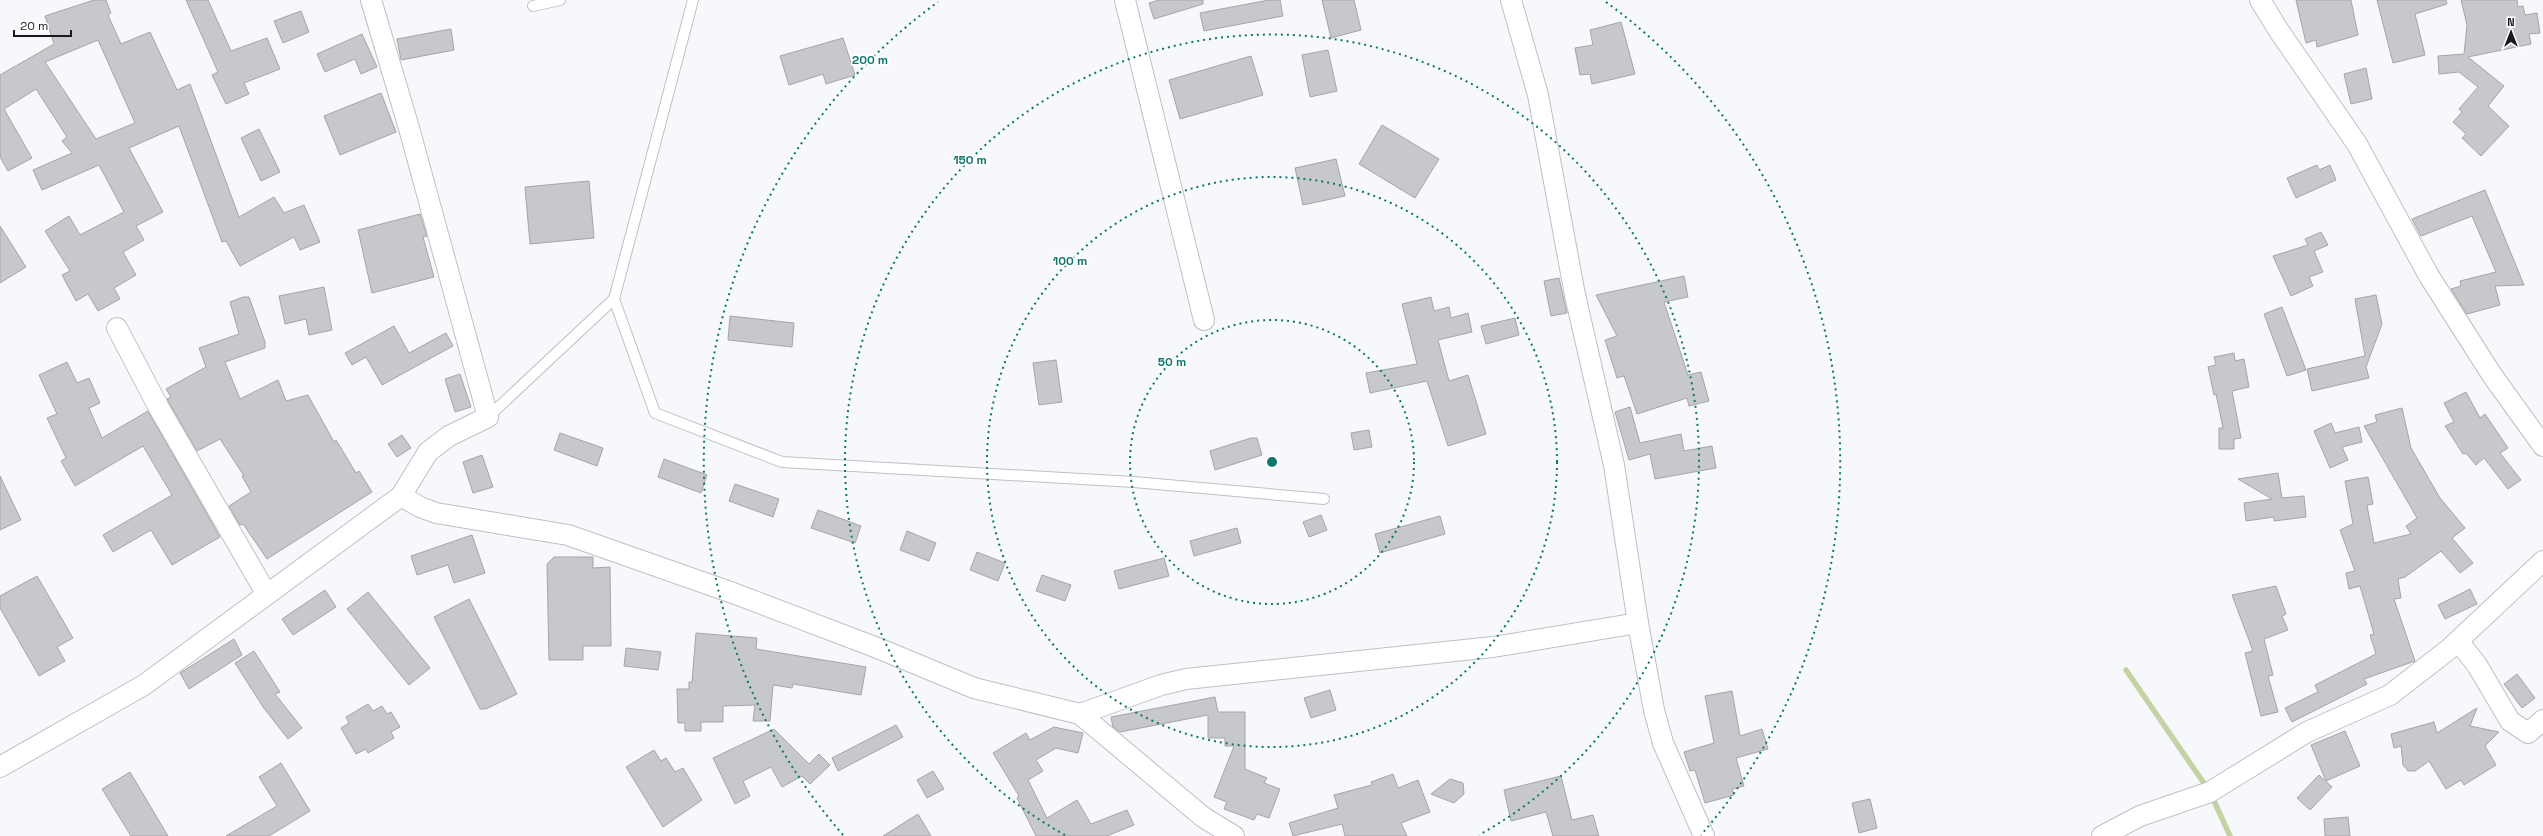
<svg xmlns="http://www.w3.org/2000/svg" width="2543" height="836" font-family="'Space Grotesk',sans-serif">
<rect width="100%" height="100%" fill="#f7f8fc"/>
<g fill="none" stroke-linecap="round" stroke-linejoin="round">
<path stroke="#c7d2a4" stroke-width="5.5" d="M 2126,670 L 2210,792 L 2230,836"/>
</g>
<g fill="#c7c8cc" stroke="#a4a5a9" fill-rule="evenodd">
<path d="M 94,0 L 106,0 L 111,13 L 108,15 L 121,44 L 150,32 L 177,90 L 190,84 L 239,217 L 274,197 L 284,213 L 304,205 L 320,242 L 300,250 L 294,237 L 240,266 L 226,241 L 222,242 L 179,126 L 129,148 L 163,212 L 136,226 L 144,240 L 123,252 L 136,275 L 114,288 L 120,299 L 98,311 L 88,294 L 76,301 L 62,275 L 70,271 L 45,231 L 69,216 L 80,235 L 124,212 L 99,165 L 42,190 L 33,170 L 72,153 L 62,141 L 67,137 L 36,89 L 4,109 L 32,158 L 8,171 L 0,157 L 0,75 L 54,44 L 45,16 ZM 98,40 L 135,123 L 96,139 L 45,62 Z"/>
<path d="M 186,0 L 208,0 L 231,51 L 267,38 L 280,69 L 244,83 L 249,94 L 226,104 L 212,75 L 218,72 Z"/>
<path d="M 1159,0 L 1203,0 L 1203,4 L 1154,19 L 1149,3 Z"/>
<path d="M 1269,0 L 1280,0 L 1283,16 L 1204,31 L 1200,13 Z"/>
<path d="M 1322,0 L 1354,0 L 1361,30 L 1331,38 Z"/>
<path d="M 2296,0 L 2351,0 L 2358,35 L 2317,47 L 2316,40 L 2306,43 Z"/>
<path d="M 2377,0 L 2446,0 L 2447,4 L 2415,14 L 2425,55 L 2393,63 Z"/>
<path d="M 2461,0 L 2517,0 L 2518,7 L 2523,6 L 2525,15 L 2537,13 L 2540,33 L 2529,34 L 2531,44 L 2468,57 L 2504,86 L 2488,106 L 2509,126 L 2481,156 L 2462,138 L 2466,134 L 2453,122 L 2462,112 L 2459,109 L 2478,87 L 2459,72 L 2439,74 L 2438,56 L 2464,54 L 2467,25 Z"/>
<path d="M 301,11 L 309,32 L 283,43 L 274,21 Z"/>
<path d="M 1621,22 L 1635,74 L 1592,84 L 1590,74 L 1580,75 L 1575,48 L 1593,45 L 1590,30 Z"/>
<path d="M 451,29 L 454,50 L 401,60 L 397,39 Z"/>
<path d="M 362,34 L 377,67 L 361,74 L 355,59 L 325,72 L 317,54 Z"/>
<path d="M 843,38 L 855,75 L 826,84 L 823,74 L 789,85 L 780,56 Z"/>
<path d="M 1328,50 L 1337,91 L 1310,97 L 1302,55 Z"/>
<path d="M 1251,56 L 1263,95 L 1180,119 L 1169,80 Z"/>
<path d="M 2366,68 L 2372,99 L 2351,104 L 2344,74 Z"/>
<path d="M 381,93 L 396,132 L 340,155 L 324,116 Z"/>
<path d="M 1382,125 L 1439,159 L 1415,198 L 1359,164 Z"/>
<path d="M 259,129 L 280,172 L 261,181 L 241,138 Z"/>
<path d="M 1336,159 L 1345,196 L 1303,205 L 1295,168 Z"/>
<path d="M 2317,165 L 2319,170 L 2330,165 L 2336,180 L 2296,198 L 2287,178 Z"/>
<path d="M 589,181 L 594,238 L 530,244 L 525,187 Z"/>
<path d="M 2485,190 L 2524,285 L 2495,286 L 2500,305 L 2467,314 L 2451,289 L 2461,286 L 2460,281 L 2496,272 L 2472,216 L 2421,236 L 2412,219 Z"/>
<path d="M 420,214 L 427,236 L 423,237 L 434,277 L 372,293 L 358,230 Z"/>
<path d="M 0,226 L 26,267 L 0,283 Z"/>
<path d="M 2321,232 L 2328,245 L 2314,251 L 2323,272 L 2309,277 L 2313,286 L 2291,296 L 2273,256 L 2308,245 L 2305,239 Z"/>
<path d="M 1684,276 L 1688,297 L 1664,302 L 1688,375 L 1701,372 L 1709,401 L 1689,406 L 1687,398 L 1637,414 L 1624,376 L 1617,378 L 1605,340 L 1617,336 L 1596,295 Z"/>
<path d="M 1559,278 L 1567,313 L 1551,316 L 1544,281 Z"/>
<path d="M 324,287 L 332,330 L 309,335 L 306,319 L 285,324 L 279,296 Z"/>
<path d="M 2376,295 L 2382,324 L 2366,367 L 2369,378 L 2312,391 L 2307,369 L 2365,356 L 2355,299 Z"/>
<path d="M 243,297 L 249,297 L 265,342 L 265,348 L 225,362 L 240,399 L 278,380 L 286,401 L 308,395 L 334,442 L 336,440 L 356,473 L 359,471 L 372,492 L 267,559 L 243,524 L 240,525 L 229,506 L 251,492 L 242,476 L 244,476 L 220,439 L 197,451 L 167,399 L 171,397 L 166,389 L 206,367 L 199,348 L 239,334 L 230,302 Z"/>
<path d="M 1431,297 L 1434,311 L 1449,307 L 1451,318 L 1468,313 L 1472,332 L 1438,340 L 1449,381 L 1468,375 L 1486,434 L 1448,446 L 1427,381 L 1370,393 L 1366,373 L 1417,364 L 1402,304 Z"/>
<path d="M 2282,307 L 2306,370 L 2287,376 L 2264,314 Z"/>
<path d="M 730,316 L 794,323 L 792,347 L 728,340 Z"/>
<path d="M 1515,318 L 1519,335 L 1486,344 L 1481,326 Z"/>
<path d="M 394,326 L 409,353 L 446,333 L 453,346 L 382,385 L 366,357 L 352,365 L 345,353 Z"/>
<path d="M 2234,353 L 2235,361 L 2244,359 L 2249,387 L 2232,391 L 2241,438 L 2234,439 L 2234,449 L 2219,449 L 2219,428 L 2223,428 L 2216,394 L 2214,395 L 2208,367 L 2216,365 L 2214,357 Z"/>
<path d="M 1056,360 L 1062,402 L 1039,405 L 1033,363 Z"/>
<path d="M 67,362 L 77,383 L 89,378 L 100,403 L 89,408 L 102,438 L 148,411 L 220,537 L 172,565 L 151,530 L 113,552 L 103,535 L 172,495 L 143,446 L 75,486 L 61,461 L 66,458 L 47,418 L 57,414 L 39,375 Z"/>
<path d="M 460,374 L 471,407 L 455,412 L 445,379 Z"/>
<path d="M 2466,392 L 2480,418 L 2485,414 L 2508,448 L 2500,453 L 2521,480 L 2508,489 L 2484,458 L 2476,465 L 2466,453 L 2463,454 L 2445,426 L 2454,422 L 2444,403 Z"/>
<path d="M 1630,407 L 1640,443 L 1681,434 L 1684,451 L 1712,446 L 1716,468 L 1655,479 L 1650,454 L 1629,460 L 1615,412 Z"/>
<path d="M 2402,408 L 2411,448 L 2440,498 L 2465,528 L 2452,538 L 2473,563 L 2460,573 L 2441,551 L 2405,577 L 2398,579 L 2401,598 L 2394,599 L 2415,661 L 2364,679 L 2367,684 L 2292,722 L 2285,708 L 2318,692 L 2315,685 L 2376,654 L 2370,635 L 2374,634 L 2360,586 L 2349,589 L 2346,573 L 2355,571 L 2340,530 L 2353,524 L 2345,481 L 2368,477 L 2373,504 L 2367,505 L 2374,543 L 2411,534 L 2406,526 L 2417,518 L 2364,426 L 2377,422 L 2375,415 Z"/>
<path d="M 2331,423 L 2335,433 L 2359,427 L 2362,442 L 2342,447 L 2348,460 L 2330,468 L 2314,431 Z"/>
<path d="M 1369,430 L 1372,447 L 1354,450 L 1351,433 Z"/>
<path d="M 560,433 L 603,448 L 597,466 L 554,450 Z"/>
<path d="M 402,435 L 411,448 L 397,457 L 388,444 Z"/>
<path d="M 1251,438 L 1257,438 L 1262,455 L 1215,470 L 1210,451 Z"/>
<path d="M 482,455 L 493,487 L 473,493 L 463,462 Z"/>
<path d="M 664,459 L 707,475 L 701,493 L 658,477 Z"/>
<path d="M 2278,473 L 2282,498 L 2304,496 L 2306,517 L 2274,521 L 2274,517 L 2246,521 L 2244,503 L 2272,499 L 2238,479 Z"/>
<path d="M 0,476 L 21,520 L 0,530 Z"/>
<path d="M 735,484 L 779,499 L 773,517 L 729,501 Z"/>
<path d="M 818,510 L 861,526 L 855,543 L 811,528 Z"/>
<path d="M 1321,515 L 1327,530 L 1309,537 L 1303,522 Z"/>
<path d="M 1440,516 L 1445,534 L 1380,553 L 1375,534 Z"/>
<path d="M 1237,528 L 1241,543 L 1194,556 L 1190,541 Z"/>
<path d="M 907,531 L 936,543 L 929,561 L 900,550 Z"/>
<path d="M 472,535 L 485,573 L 454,583 L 448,565 L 417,575 L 411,556 Z"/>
<path d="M 977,552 L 1005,563 L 998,581 L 970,570 Z"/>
<path d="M 554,557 L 593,557 L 593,568 L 610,567 L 611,646 L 583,646 L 583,660 L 549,660 L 547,564 Z"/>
<path d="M 1164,558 L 1169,576 L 1119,589 L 1114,571 Z"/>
<path d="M 1042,575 L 1071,585 L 1065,601 L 1036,591 Z"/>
<path d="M 37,576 L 73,638 L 57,647 L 65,661 L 39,676 L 0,608 L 0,596 Z"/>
<path d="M 2276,586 L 2286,614 L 2282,616 L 2288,630 L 2264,639 L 2273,675 L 2268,676 L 2278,712 L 2261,716 L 2245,653 L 2253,651 L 2232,595 Z"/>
<path d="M 2470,589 L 2477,604 L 2445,619 L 2438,605 Z"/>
<path d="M 325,590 L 336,607 L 293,635 L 282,619 Z"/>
<path d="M 368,592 L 430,668 L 409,685 L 347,609 Z"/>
<path d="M 469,599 L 517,694 L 486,709 L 480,709 L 434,617 Z"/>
<path d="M 696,633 L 757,638 L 756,649 L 866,667 L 861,695 L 793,684 L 792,688 L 773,685 L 770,721 L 753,721 L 755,705 L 723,706 L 723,722 L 701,722 L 701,731 L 685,731 L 685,723 L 678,723 L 677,689 L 689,689 L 689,682 L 692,682 Z"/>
<path d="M 234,639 L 242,655 L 189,689 L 180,673 Z"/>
<path d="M 626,648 L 661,652 L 658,670 L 624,666 Z"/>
<path d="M 254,651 L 280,692 L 275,694 L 302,728 L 288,739 L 263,707 L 235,663 Z"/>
<path d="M 2517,674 L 2535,698 L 2522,708 L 2504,684 Z"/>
<path d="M 1330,690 L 1336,710 L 1311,718 L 1304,698 Z"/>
<path d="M 1732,691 L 1740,736 L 1762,729 L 1768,749 L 1736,758 L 1744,786 L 1732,789 L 1734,795 L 1705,803 L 1695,770 L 1690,771 L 1684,752 L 1714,743 L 1705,696 Z"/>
<path d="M 1215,697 L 1218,712 L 1245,712 L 1245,769 L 1267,778 L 1264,783 L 1280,789 L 1269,818 L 1257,814 L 1254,820 L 1224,809 L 1227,802 L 1214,797 L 1234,746 L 1225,746 L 1225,738 L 1208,738 L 1208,715 L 1120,732 L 1113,727 L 1111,717 Z"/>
<path d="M 368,704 L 373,711 L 382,706 L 387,714 L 391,712 L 400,727 L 391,732 L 394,738 L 368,753 L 366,749 L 356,754 L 341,728 L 349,723 L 346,717 Z"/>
<path d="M 2477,708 L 2470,726 L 2499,732 L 2485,746 L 2496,765 L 2464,785 L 2461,780 L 2446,789 L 2429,761 L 2415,771 L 2408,771 L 2403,765 L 2401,746 L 2394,748 L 2391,734 L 2434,722 L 2437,733 Z"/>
<path d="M 896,725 L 903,737 L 838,771 L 832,758 Z"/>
<path d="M 1054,727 L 1083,733 L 1078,753 L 1056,748 L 1036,760 L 1043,771 L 1028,780 L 1047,818 L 1077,800 L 1091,824 L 1127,810 L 1134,825 L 1107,836 L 1036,836 L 1017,798 L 1019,796 L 993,753 L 1026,733 L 1030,740 Z"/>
<path d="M 774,729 L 809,764 L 819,754 L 830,765 L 810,784 L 802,776 L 782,787 L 771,767 L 743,781 L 750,796 L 735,804 L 713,758 Z"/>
<path d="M 2345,731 L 2360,766 L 2326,781 L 2311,745 Z"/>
<path d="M 654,750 L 661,761 L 666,758 L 675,772 L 683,768 L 702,800 L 663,827 L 626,767 Z"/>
<path d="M 281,763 L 310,811 L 269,836 L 226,836 L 277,806 L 259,777 Z"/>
<path d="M 933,771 L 944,789 L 927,798 L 917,780 Z"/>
<path d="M 130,772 L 168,836 L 131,836 L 115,810 L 102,789 Z"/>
<path d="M 1393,774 L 1398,788 L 1418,780 L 1430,812 L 1401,823 L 1407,836 L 1345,836 L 1342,824 L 1293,836 L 1289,823 L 1338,808 L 1334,795 L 1372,785 L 1371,782 Z"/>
<path d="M 2319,775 L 2332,787 L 2310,810 L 2297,798 Z"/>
<path d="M 1561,776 L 1572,820 L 1593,815 L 1599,836 L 1553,836 L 1546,812 L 1511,821 L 1504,790 Z"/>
<path d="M 1450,779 L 1463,783 L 1464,794 L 1454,803 L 1431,794 Z"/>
<path d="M 1870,799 L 1877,828 L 1859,833 L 1852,803 Z"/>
<path d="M 918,814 L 931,836 L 883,836 Z"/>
<path d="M 2348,817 L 2350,836 L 2325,836 L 2324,819 Z"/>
</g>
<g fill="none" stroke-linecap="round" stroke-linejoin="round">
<defs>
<g id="service">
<path d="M 533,6 L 560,0"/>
<path d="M 614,299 L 655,413 L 782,462 L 1134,482 L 1324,499"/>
<path d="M 488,417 L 614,299 L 693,0"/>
</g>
<g id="minor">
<path d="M 1125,0 L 1204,320"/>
<path d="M 2260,0 L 2279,31 L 2357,144 L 2429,276 L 2492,375 L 2543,446"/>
<path d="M 117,328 L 159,408 L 266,593"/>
<path d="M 401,496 L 420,507 L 436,513 L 568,535 L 733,593 L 880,649 L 974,688 L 1080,714 L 1161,685 L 1186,679 L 1493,647 L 1638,623 L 1614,465 L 1575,295 L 1538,95 L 1511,0"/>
<path d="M 1638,623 L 1654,710 L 1663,743 L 1704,836"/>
<path d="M 2458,641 L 2477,665 L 2510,721 L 2528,733 L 2543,720"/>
<path d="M 1080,714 L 1203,817 L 1234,836"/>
<path d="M 0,767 L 144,685 L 401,496 L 428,452 L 449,436 L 488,417 L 409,128 L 371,0"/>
<path d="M 2102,836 L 2140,816 L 2210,792 L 2307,732 L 2390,695 L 2448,650 L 2543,561"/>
</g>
</defs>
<use href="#service" stroke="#bec0c3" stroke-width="12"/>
<use href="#minor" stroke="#bec0c3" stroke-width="22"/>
<use href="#service" stroke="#fff" stroke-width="10"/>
<use href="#minor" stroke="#fff" stroke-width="20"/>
</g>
<g fill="none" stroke="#0f766e" stroke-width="2" stroke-dasharray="2 4">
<circle cx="1272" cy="462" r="142"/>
<circle cx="1272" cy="462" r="285"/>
<path d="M1065 835A427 427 0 1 1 1479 835"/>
<path d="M843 835A569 569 0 0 1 938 2M1606 2A569 569 0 0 1 1701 835"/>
</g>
<circle cx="1272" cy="462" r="6" fill="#0f766e" stroke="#fff" stroke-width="2"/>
<g font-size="12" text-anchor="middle" font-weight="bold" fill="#0f766e" stroke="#fff" stroke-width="3.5" stroke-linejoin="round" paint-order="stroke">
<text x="870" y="64">200 m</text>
<text x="970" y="164">150 m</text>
<text x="1070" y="265">100 m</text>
<text x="1172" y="366">50 m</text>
</g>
<g transform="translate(2511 32)" stroke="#ffffff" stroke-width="3" paint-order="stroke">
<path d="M0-3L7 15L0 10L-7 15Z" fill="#1a1a1b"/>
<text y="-6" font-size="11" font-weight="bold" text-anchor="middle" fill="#1a1a1b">N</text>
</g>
<path d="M14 30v6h57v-6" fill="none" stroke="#1a1a1b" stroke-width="2"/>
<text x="20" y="30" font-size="12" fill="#1a1a1b" stroke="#ffffff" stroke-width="3" paint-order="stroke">20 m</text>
</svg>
